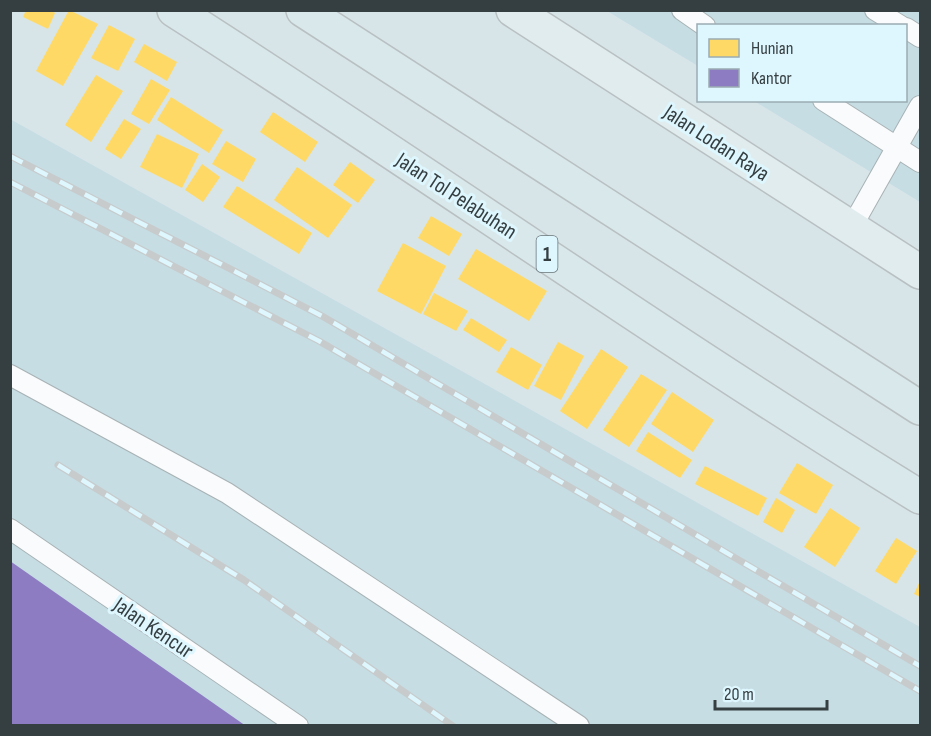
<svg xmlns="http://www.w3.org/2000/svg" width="931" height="736" font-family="'Sofia Sans Condensed',sans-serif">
<rect width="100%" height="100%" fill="#d8e5e8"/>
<g fill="#c6dde4">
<path d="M 607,11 L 920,11 L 920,202 L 754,101 L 906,100 L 906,26 L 698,26 L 698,66 Z"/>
<path d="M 10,119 L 920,627 L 920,725 L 11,725 Z"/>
</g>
<g fill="#ffd966">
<path d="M 26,10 L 51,10 L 55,13 L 48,29 L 23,17 Z"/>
<path d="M 69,10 L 98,24 L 63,86 L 36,71 Z"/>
<path d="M 109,25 L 135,39 L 118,71 L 91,58 Z"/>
<path d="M 144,44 L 177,62 L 167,81 L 134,62 Z"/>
<path d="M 96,75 L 123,91 L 91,142 L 65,125 Z"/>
<path d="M 151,79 L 170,90 L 149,124 L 131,114 Z"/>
<path d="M 171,97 L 223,130 L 209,153 L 157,120 Z"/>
<path d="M 273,112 L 318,142 L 305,162 L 260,132 Z"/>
<path d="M 124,119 L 141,129 L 121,159 L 105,149 Z"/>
<path d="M 157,134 L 199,154 L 182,188 L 140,167 Z"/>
<path d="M 226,141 L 256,159 L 243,182 L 212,164 Z"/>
<path d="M 350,162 L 375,180 L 358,203 L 333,185 Z"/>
<path d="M 202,164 L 220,177 L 203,202 L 185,190 Z"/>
<path d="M 297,167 L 352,205 L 328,238 L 274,200 Z"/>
<path d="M 237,186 L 312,233 L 299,254 L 223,207 Z"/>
<path d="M 431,216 L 462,234 L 449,256 L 418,238 Z"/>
<path d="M 403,243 L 446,266 L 421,314 L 377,291 Z"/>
<path d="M 476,249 L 547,291 L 529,321 L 458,279 Z"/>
<path d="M 434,293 L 468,311 L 456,331 L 423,314 Z"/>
<path d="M 471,318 L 507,340 L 499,352 L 463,330 Z"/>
<path d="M 558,342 L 584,356 L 561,400 L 534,386 Z"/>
<path d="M 511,347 L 542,365 L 528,390 L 496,372 Z"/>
<path d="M 601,349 L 628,367 L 587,429 L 560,411 Z"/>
<path d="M 641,374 L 667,390 L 629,447 L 603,430 Z"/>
<path d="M 672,392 L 714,420 L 693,452 L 651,424 Z"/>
<path d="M 648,432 L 692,460 L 680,478 L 636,451 Z"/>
<path d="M 797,463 L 833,485 L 816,514 L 779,493 Z"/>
<path d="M 705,466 L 767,498 L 758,516 L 695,484 Z"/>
<path d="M 776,498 L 795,510 L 782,533 L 763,522 Z"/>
<path d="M 830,508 L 860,528 L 835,567 L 804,547 Z"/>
<path d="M 896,538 L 917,551 L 896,584 L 875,571 Z"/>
<path d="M 920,581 L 920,597 L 914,594 Z"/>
</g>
<path fill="#8e7cc3" d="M 10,561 L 246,726 L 10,726 Z"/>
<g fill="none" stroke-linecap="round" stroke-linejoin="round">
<defs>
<g id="service">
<path d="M 682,10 L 705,26"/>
<path d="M 875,10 L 901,26"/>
<path d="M 906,28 L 920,37"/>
<path d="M 823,100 L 920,162"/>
<path d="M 851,228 L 920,106"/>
<path d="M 10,375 L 227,493 L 579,726"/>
<path d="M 10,529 L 298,726"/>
</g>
<path id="trunk" d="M 513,10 L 920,272"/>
<g id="motorway">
<path d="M 174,10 C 425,170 667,342 920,497"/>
<path d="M 303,10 L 920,408"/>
</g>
</defs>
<use href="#service" stroke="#a8b2b4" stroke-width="22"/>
<use href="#trunk" stroke="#b9c0c3" stroke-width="36"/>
<use href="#motorway" stroke="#b9c0c3" stroke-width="36"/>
<use href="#service" stroke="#f9fbfc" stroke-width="20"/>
<use href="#trunk" stroke="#e0ecee" stroke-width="33"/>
<use href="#motorway" stroke="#d9e8eb" stroke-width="33"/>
<defs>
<g id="rail">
<path d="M 10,156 L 322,316 L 920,666"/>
<path d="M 10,182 L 319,341 L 920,691"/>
<path d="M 58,465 L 244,580 L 453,726"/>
</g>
</defs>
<use href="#rail" stroke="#c7cbcc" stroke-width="7"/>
<use href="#rail" stroke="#def6fd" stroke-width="4.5" stroke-dasharray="14" stroke-linecap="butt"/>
</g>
<g text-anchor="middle" stroke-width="6" stroke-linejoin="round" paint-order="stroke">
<rect fill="#def6fd" stroke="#687579" stroke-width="1.5" x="536.5" y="236" width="21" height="36" rx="4.5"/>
<g font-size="21" font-weight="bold" fill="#353e41">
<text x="547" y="261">1</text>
</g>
<g font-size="22" fill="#353e41" stroke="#def6fd">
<text transform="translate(717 142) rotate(33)" y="8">Jalan Lodan Raya</text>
<text transform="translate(457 195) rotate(33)" y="8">Jalan Tol Pelabuhan</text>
<text transform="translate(154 627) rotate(34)" y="8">Jalan Kencur</text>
</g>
</g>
<rect width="931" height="736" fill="none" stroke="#353e41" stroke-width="24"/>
<rect x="697" y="24" width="210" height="78" fill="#def6fd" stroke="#9aacb2" stroke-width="1.5"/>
<rect x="709" y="39" width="30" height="18" fill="#ffd966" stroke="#9aacb2" stroke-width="1.5"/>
<text x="751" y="54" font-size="18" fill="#353e41">Hunian</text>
<rect x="709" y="69" width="30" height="18" fill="#8e7cc3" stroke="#9aacb2" stroke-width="1.5"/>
<text x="751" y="84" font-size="18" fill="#353e41">Kantor</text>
<path d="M715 700v9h112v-9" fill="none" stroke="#353e41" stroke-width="3"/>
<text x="724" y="700" font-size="18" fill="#353e41" stroke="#def6fd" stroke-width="4.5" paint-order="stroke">20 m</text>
</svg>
